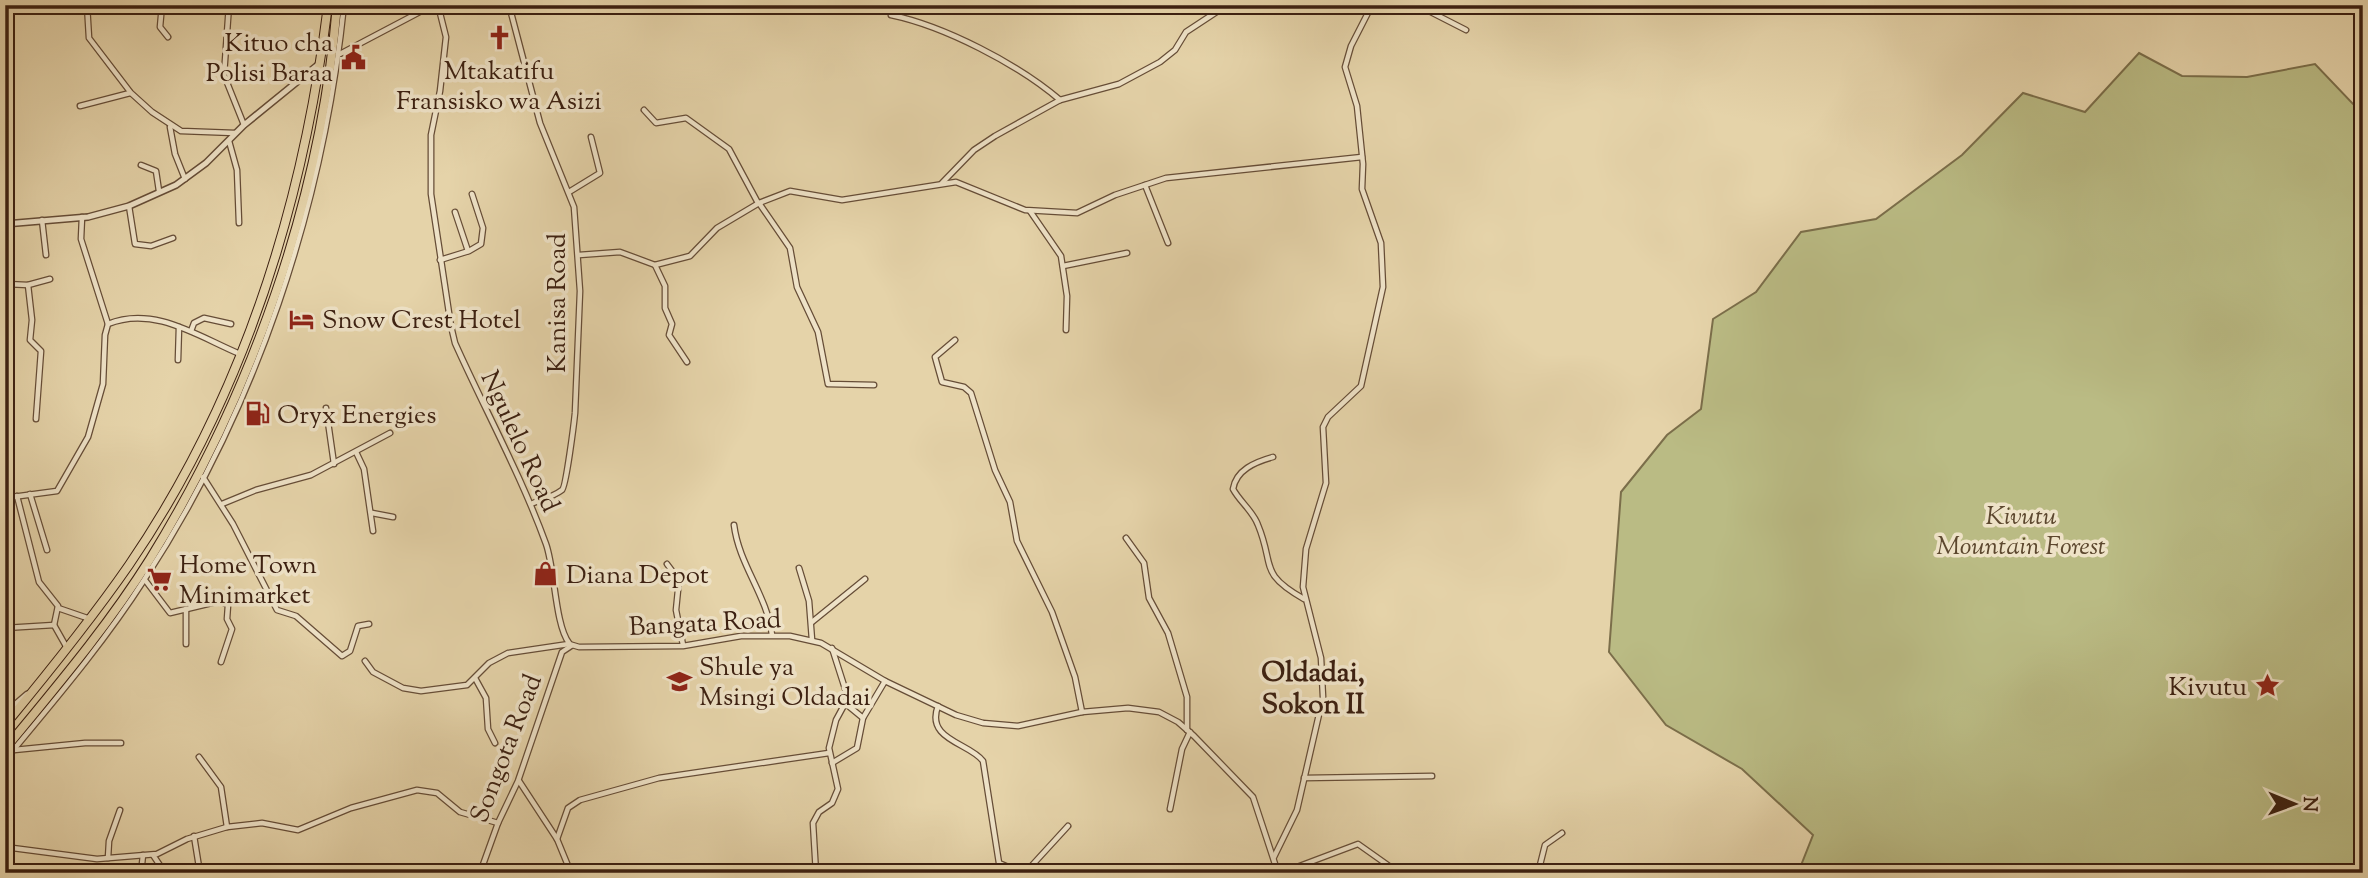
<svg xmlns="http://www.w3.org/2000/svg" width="2368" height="878" font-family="'Sorts Mill Goudy',serif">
<rect width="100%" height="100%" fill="#e5d3a9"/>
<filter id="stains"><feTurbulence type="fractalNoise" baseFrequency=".00286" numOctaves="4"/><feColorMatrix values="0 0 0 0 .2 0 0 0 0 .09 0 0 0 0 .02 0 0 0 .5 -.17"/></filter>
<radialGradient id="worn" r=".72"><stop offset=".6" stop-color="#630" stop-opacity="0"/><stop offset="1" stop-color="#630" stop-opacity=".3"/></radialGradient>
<path fill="#babb84" stroke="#7b6e4a" stroke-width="2" d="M 2139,53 L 2182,76 L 2247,77 L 2315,64 L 2353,104 L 2363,108 L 2363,873 L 1798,873 L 1813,835 L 1742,769 L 1666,725 L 1609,652 L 1621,492 L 1667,435 L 1701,409 L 1713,319 L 1756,292 L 1801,232 L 1876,219 L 1962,155 L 2023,93 L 2085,112 Z"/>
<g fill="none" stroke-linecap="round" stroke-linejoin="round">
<defs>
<g id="minor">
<path d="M 87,5 L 89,38 L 131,93 L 152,112 L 181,131 L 235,133"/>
<path d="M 162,5 L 160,27 L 168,37"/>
<path d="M 229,5 L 224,75 L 244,125"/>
<path d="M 438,5 L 446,37 L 440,91 L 431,135 L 431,194 L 451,326 L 455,343 C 485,410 521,475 546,544 C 555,569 555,625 569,643"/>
<path d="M 509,5 L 540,123 L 574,207 L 580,291 L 575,413 C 574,423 566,487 562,490 C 553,497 540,500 531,504"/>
<path d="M 1417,5 L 1466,30"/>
<path d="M 891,15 C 944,26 1018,64 1060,100"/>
<path d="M 338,55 L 433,5"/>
<path d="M 80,106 L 130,93"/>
<path d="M 644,110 L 656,123 L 686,118 L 729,149 L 758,203"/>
<path d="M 170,127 L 175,154 L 185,179"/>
<path d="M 229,141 L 237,170 L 239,223"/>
<path d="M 141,165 L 156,171 L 159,191"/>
<path d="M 5,174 L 6,328"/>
<path d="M 942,183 L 974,150 L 995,136 L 1060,100 L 1119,84 L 1160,62 L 1175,50 L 1186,32 L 1227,5"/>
<path d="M 1145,185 L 1168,243"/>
<path d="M 569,192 L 600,173 L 591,137"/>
<path d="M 759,203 L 790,248 L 797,287 L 818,332 L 828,384 L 874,385"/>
<path d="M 129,206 L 135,244 L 151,246 L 173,238"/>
<path d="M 1030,211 L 1061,256 L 1067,296 L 1066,330"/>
<path d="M 455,212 L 468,251"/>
<path d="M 82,217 L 81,239 L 108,324"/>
<path d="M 42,220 L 46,255"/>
<path d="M 579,255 L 620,252 L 655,265 L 690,256 L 717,228 L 759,203 L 790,191 L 842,200 L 956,182 L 1025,210 L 1077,213 L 1115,195 L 1166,178 L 1362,157"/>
<path d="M 440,260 L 469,251 L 481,244 L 483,228 L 472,194"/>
<path d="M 655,265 L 665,286 L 665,308 L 672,324 L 669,335 L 687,362"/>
<path d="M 1063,266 L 1127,253"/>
<path d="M 6,284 L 28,285 L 50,279"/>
<path d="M 28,285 L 32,320 L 30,340 L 41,351 L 36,419"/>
<path d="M 191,331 L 194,323 L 204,318 L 231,324"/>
<path d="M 955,340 L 935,357 L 942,382 L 964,387 L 971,393 L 995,470 L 1010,502 L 1017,541 L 1052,612 L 1075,677 L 1082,712"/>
<path d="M 178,360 L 179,327"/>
<path d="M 326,408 L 334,464"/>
<path d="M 356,452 L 364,469 L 373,531"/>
<path d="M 1273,457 C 1255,462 1236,470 1233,489 C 1240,502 1253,511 1258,525 C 1275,566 1258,573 1304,599"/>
<path d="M 203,477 L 233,524 L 277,610 L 296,616 L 342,656 L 350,651 L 358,626 L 369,624"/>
<path d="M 30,494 L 47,550"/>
<path d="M 17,496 L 39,582 L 58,606 L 54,625"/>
<path d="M 5,498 L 57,491 L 88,437 L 103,384 L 105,335 L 108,324 C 154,305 199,337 240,354"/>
<path d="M 222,504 L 256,490 L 311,475 L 390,433"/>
<path d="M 372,513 L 393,517"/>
<path d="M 734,525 C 739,565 767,595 772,635"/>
<path d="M 1126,538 L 1144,563 L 1149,598 L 1168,633 L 1187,697 L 1187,730"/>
<path d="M 667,564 L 679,580 L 676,610 L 683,645"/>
<path d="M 799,568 L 809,601 L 812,640"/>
<path d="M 145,580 L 170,613 L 220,601 L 228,605 L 227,619 L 232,629 L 221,662"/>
<path d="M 58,608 L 90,619"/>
<path d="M 812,622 L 865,579"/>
<path d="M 5,628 L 54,625 L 67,648"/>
<path d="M 186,644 L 186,609"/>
<path d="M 365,661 L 373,672 L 403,688 L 421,691 L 467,685 L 489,663 L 508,653 L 569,644 L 579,647 L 683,646 L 741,636 L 790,636 L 821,643 L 885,681 L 956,715 L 983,723 L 1018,726 L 1082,712 L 1128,708 L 1159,712 L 1178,722 L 1194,736 L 1253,797 L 1278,873"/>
<path d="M 475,678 L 486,698 L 488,729 L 495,743"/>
<path d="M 846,704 L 863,718"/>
<path d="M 938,706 C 925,740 970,743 983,761 L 999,863 L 1022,873"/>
<path d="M 5,713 L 27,694"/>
<path d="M 14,750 L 85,743 L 121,743"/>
<path d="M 199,757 L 221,787 L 227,827"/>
<path d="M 5,760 C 53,702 103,644 144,580 C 256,409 323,208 344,5"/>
<path d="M 832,763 L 857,748 L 863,718 L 885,681"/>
<path d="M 1304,778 L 1432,776"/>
<path d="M 519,781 L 557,839 L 571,873"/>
<path d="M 1170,809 L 1182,749 L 1190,732"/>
<path d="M 194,836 L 200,873"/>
<path d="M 557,839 L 568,808 L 580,800 L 659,778 L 829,753"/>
<path d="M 5,847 L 97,859 L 157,854 L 187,839 L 227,827 L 262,823 L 298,830 L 351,808 L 417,790 L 437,793 L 460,812 L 498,823"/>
<path d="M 153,855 L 165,873"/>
<path d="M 1274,857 L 1297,810 L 1323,697 L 1321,658 L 1303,587 L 1306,549 L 1326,483 L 1323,427 L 1328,417 L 1361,386 L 1383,287 L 1381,243 L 1362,189 L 1363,164 L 1357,106 L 1345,67 L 1351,46 L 1372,5"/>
<path d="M 108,858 L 109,841 L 120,810"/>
<path d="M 141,873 L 143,855"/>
<path d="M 480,873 L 498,823 L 518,781 L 562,652 L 571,646"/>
<path d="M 816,873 L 813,823 L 819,812 L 832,803 L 838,789 L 829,748 L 836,720 L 848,698 L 832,648"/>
<path d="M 1025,873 L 1068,826"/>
<path d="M 1281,873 L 1358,844 L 1399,873"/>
<path d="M 1538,873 L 1545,845 L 1562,833"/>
</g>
<path id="tertiary" d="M 5,224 L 88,217 L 129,206 L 176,185 L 206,163 L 244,125 L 319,64"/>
<g id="trunk">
<path d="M 5,725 C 48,673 91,620 129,565 C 244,397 303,206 328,5"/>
<path d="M 5,749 C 56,687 108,626 150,559 C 252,394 321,199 337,5"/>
</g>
</defs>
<use href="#minor" stroke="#664d37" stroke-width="7"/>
<use href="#tertiary" stroke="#664d37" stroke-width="8"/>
<use href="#trunk" stroke="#3c2011" stroke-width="10"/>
<use href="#minor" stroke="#eee2c7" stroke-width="4.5"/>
<use href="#tertiary" stroke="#eee2c7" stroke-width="5"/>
<use href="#trunk" stroke="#e5d3a9" stroke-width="8"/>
</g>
<defs>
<symbol id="church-bare" viewBox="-9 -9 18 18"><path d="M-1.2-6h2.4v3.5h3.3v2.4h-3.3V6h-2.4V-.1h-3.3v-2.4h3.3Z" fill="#8f2418" stroke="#eee2c7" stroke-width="2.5" paint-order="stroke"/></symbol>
<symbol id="civic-bare" viewBox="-9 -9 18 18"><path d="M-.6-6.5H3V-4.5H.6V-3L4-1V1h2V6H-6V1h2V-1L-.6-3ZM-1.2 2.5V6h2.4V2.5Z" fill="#8f2418" stroke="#eee2c7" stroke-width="2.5" paint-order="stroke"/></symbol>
<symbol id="hotel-bare" viewBox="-9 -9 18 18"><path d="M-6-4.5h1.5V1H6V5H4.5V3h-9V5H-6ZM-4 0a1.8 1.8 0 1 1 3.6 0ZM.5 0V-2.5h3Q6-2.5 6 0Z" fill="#8f2418" stroke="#eee2c7" stroke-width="2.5" paint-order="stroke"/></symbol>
<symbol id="fuel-bare" viewBox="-9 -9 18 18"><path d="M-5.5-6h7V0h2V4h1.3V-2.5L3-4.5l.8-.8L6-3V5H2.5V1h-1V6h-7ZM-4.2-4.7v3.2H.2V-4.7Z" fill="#8f2418" stroke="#eee2c7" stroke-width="2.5" paint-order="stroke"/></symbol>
<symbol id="shop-bare" viewBox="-9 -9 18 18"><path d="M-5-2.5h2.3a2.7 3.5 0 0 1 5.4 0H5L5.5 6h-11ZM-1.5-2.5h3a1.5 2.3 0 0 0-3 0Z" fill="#8f2418" stroke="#eee2c7" stroke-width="2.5" paint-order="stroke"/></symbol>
<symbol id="supermarket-bare" viewBox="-9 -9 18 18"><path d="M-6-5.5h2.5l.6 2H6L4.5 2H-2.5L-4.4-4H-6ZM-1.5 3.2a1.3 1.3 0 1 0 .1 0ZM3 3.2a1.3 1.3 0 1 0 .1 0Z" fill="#8f2418" stroke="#eee2c7" stroke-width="2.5" paint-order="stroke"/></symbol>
<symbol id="school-bare" viewBox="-9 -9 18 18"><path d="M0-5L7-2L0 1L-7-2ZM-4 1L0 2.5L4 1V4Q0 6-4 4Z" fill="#8f2418" stroke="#eee2c7" stroke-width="2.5" paint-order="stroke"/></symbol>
<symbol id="sight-bare" viewBox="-9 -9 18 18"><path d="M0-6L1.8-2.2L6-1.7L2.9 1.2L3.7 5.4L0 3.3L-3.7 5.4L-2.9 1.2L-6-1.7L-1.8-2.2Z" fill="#8f2418" stroke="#eee2c7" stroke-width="2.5" paint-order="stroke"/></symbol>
</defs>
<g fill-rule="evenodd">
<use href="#church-bare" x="482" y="20" width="35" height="35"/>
<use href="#civic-bare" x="336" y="40" width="35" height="35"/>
<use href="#hotel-bare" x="284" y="302" width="35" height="35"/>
<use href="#fuel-bare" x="240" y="396" width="35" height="35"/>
<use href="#shop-bare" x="528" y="556" width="35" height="35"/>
<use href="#supermarket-bare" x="142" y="562" width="35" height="35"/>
<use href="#school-bare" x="662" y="664" width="35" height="35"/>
<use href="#sight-bare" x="2250" y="668" width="35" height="35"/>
</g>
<g text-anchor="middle" stroke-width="7" stroke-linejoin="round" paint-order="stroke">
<g font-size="26" fill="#3c2011" stroke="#eee2c7" text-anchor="start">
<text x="333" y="51" text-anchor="end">Kituo cha<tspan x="333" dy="30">Polisi Baraa</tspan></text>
<text x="499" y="79" text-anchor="middle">Mtakatifu<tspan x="499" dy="30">Fransisko wa Asizi</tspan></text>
<text x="322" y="328">Snow Crest Hotel</text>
<text x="277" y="423">Oryx Energies</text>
<text x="179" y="573">Home Town<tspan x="179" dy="30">Minimarket</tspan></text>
<text x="566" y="583">Diana Depot</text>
<text x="699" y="675">Shule ya<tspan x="699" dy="30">Msingi Oldadai</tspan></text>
<text x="2247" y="695" text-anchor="end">Kivutu</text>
</g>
<g font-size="26" fill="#3c2011" stroke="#eee2c7">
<text transform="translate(556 303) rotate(-90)" y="9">Kanisa Road</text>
<text transform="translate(521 441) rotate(65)" y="9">Ngulelo Road</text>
<text transform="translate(705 622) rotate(-3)" y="9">Bangata Road</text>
<text transform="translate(505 748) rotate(-69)" y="9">Songota Road</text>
</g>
<g font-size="26" font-style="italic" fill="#5c472e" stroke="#eee2c7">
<text x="2021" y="524">Kivutu<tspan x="2021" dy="30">Mountain Forest</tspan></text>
</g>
<g font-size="28" font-weight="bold" fill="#3c2011" stroke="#eee2c7">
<text x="1313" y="681">Oldadai,<tspan x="1313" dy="32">Sokon II</tspan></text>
</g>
</g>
<rect width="2368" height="878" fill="none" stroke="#e5d3a9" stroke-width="28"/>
<rect x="7" y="7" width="2354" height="864" fill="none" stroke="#3c2011" stroke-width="3.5"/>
<rect x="14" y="14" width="2340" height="850" fill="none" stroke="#3c2011" stroke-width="2"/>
<g transform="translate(2294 804) rotate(91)" stroke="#eee2c7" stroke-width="5" paint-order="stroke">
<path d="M0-5L12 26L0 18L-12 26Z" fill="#3c2011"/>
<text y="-10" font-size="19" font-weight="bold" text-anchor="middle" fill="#3c2011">N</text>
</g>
<rect width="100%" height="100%" filter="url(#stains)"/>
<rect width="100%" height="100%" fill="url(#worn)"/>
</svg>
